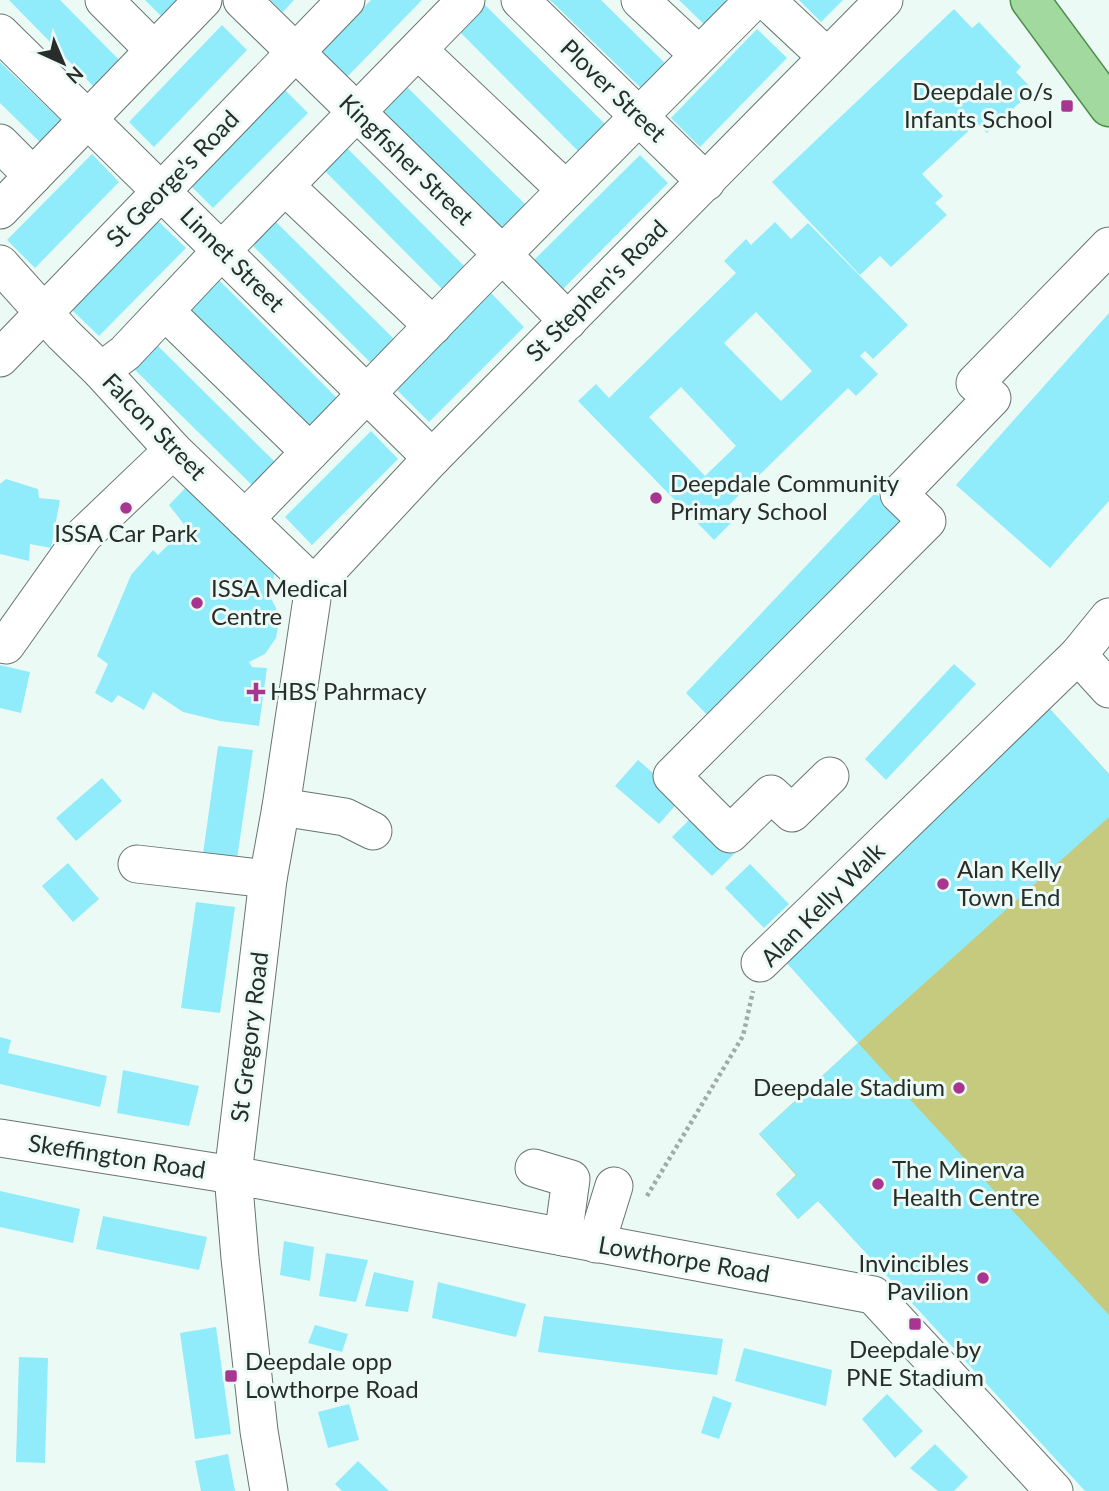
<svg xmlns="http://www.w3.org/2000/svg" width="1109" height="1491" font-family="Lato,sans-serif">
<rect width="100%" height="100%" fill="#ecfaf6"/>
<path fill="#c6ca7e" d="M 1049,708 L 1109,774 L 1109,1491 L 818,1201 L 798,1219 L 776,1194 L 796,1175 L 759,1134 L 858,1043 Z"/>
<g fill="#90ecfa" fill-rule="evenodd">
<path d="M 9,0 L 60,0 L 127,68 L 101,94 Z"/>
<path d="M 145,0 L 193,0 L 168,23 Z"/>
<path d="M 270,0 L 294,0 L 283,12 Z"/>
<path d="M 371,0 L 422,0 L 346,78 L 320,53 Z"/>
<path d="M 480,0 L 612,131 L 585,158 L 453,25 Z"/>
<path d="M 550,0 L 601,0 L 672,70 L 648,95 Z"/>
<path d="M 679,0 L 725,0 L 732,7 L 710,30 Z"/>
<path d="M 799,0 L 843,0 L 821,22 Z"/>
<path d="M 954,9 L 972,28 L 979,22 L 1021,67 L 1016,72 L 1033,90 L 987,133 L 977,123 L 922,174 L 943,196 L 935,203 L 947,215 L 891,267 L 880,256 L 860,275 L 772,182 Z"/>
<path d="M 222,25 L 247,50 L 154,147 L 129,122 Z"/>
<path d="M 757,29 L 787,58 L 700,147 L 671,118 Z"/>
<path d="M 0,62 L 68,127 L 47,149 L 0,103 Z"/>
<path d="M 400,80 L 533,212 L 508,237 L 375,105 Z"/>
<path d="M 285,90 L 308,113 L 213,208 L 190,185 Z"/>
<path d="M 341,142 L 472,274 L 450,297 L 318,164 Z"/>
<path d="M 92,154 L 119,182 L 35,268 L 7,240 Z"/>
<path d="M 640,155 L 668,183 L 562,290 L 533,261 Z"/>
<path d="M 269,215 L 402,347 L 379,371 L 246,239 Z"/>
<path d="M 158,221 L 186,248 L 99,336 L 71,309 Z"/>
<path d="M 775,222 L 791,239 L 808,223 L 908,325 L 873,359 L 865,351 L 860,356 L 878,374 L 856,396 L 848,388 L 727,507 L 737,517 L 714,540 L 578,401 L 596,384 L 609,398 L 736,273 L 724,261 L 746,239 L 751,245 ZM 756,312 L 812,371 L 781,401 L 724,343 ZM 681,387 L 736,446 L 705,476 L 649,417 Z"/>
<path d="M 213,274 L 345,406 L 315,435 L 183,303 Z"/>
<path d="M 491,293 L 524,327 L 429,422 L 395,388 Z"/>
<path d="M 1109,313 L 1109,501 L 1050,568 L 956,485 Z"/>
<path d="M 149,337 L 282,469 L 259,492 L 126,361 Z"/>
<path d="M 371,431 L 398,459 L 312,545 L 285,517 Z"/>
<path d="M 6,479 L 38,489 L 39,498 L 60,500 L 51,548 L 30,544 L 29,561 L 0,554 L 0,484 Z"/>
<path d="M 192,481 L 282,567 L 274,575 L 271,598 L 276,608 L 279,622 L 276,638 L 265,654 L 249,662 L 252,667 L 267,668 L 259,726 L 220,721 L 183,712 L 153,692 L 144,710 L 118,695 L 112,703 L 95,693 L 108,664 L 97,656 L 131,575 L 153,550 L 158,555 L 186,527 L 169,505 Z"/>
<path d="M 875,493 L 908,521 L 715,723 L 686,693 Z"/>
<path d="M 954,664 L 976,684 L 886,780 L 865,759 Z"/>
<path d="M 0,665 L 30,672 L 21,713 L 0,708 Z"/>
<path d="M 1049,708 L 1109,774 L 1109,817 L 858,1043 L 1109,1315 L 1109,1491 L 1085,1491 L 818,1201 L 798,1219 L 776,1194 L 797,1175 L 759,1134 L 858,1043 L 777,952 Z"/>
<path d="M 218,746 L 253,750 L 237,859 L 203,854 Z"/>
<path d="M 638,760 L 682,798 L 659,824 L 615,786 Z"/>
<path d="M 102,778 L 122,801 L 76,841 L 56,818 Z"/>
<path d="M 695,814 L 735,853 L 712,876 L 672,837 Z"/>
<path d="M 68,863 L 99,899 L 73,922 L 42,886 Z"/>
<path d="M 750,864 L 789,904 L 764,928 L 725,888 Z"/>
<path d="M 196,902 L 235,907 L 220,1013 L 181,1008 Z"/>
<path d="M 0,1037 L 11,1040 L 8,1053 L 107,1076 L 100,1107 L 0,1084 Z"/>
<path d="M 123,1070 L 199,1086 L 189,1126 L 117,1113 Z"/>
<path d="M 0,1191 L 80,1209 L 73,1243 L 0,1227 Z"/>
<path d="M 103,1216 L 207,1237 L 199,1270 L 96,1249 Z"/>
<path d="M 284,1241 L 314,1247 L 310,1281 L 280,1275 Z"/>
<path d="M 326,1253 L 368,1260 L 356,1302 L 319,1296 Z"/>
<path d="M 374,1272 L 414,1281 L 408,1312 L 365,1306 Z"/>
<path d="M 438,1282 L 526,1304 L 516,1337 L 432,1318 Z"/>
<path d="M 544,1316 L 723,1339 L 717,1375 L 538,1352 Z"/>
<path d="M 315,1325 L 348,1334 L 342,1352 L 308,1343 Z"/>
<path d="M 216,1327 L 231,1434 L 195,1439 L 180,1333 Z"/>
<path d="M 744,1348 L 832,1370 L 826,1406 L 735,1381 Z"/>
<path d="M 19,1357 L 48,1358 L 45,1463 L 16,1462 Z"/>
<path d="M 887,1394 L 923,1431 L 895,1458 L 862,1419 Z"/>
<path d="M 713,1396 L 732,1403 L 719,1439 L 701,1433 Z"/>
<path d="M 349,1404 L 359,1440 L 328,1448 L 318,1412 Z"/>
<path d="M 935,1444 L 968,1477 L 954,1491 L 938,1491 L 910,1468 Z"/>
<path d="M 228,1454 L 235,1491 L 201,1491 L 195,1461 Z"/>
<path d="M 358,1461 L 389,1491 L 342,1491 L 335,1484 Z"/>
</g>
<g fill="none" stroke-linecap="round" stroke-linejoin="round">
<defs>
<g id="minor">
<path d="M 104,0 L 154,50"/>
<path d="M 242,0 L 502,254 L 568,321"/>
<path d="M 520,0 L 706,182"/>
<path d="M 640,0 L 699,55"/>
<path d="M 766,0 L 827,57"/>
<path d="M 0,33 L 432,458"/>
<path d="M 418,50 L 566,190"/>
<path d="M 0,143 L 33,176"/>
<path d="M 285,186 L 433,326"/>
<path d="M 0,210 L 203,0"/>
<path d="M 0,264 L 63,334 L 101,371 L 173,450 L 314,585"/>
<path d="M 165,311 L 310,452"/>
<path d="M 0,358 L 346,0"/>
<path d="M 101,371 L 125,353 L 222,250 L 466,0"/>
<path d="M 245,519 L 477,280 L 754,0"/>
<path d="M 314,585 L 432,458 L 884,0"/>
<path d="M 6,645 L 84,535 L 173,450"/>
<path d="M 1078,655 L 1109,689"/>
<path d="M 830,776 L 792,813 L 771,794 L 730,834 L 672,776 L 927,521 L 899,494 L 992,398 L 975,383 L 1109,246"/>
<path d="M 281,807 L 345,817 L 373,831"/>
<path d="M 137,864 L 268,879"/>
<path d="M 760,963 L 1078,655 L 1109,617"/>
<path d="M 0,1138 L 233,1175 L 873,1295 L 1054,1491"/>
<path d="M 534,1168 L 571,1179 L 563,1237"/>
<path d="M 596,1244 L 614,1186"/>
<path d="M 269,1491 L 259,1431 L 240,1258 L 233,1175 L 268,879 L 281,807 L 314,585"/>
</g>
<path id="major" d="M 1030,0 L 1109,107"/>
</defs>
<use href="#minor" stroke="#687470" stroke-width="39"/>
<use href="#major" stroke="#4e8d4c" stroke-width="41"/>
<path stroke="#a1aba8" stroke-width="4.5" stroke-dasharray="3.5 3.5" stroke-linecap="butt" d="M 647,1196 L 743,1036 L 753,991"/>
<use href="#minor" stroke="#fff" stroke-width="37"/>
<use href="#major" stroke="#a1d99e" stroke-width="38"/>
</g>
<g fill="#a83590" stroke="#ecfaf6" stroke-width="2.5">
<rect x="1060" y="99" width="14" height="14" rx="3.5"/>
<circle cx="656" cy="498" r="7"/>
<circle cx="126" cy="508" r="7"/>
<circle cx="197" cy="603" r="7"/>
<path d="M252.5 681.5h7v7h7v7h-7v7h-7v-7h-7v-7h7z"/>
<circle cx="943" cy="884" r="7"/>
<circle cx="959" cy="1088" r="7"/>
<circle cx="878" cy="1184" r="7"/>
<circle cx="983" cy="1278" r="7"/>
<rect x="908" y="1317" width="14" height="14" rx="3.5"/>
<rect x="224" y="1369" width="14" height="14" rx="3.5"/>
</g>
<g text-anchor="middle" stroke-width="6" stroke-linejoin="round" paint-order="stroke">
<g font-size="24" fill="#282d2b" stroke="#ecfaf6">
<text transform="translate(613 91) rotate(44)" y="8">Plover Street</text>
<text transform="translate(406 160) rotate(44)" y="8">Kingfisher Street</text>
<text transform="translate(173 179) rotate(-46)" y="8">St George's Road</text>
<text transform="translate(232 260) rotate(45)" y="8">Linnet Street</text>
<text transform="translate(597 291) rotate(-45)" y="8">St Stephen's Road</text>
<text transform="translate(154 427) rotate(46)" y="8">Falcon Street</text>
<text transform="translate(823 905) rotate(-45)" y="8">Alan Kelly Walk</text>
<text transform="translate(250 1037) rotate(-83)" y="8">St Gregory Road</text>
<text transform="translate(117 1157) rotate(9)" y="8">Skeffington Road</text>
<text transform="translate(684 1260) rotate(10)" y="8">Lowthorpe Road</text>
</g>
<g font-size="24" fill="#282d2b" stroke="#ecfaf6" text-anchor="start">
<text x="1053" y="100" text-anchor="end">Deepdale o/s<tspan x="1053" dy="28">Infants School</tspan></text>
<text x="670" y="492">Deepdale Community<tspan x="670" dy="28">Primary School</tspan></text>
<text x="126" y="542" text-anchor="middle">ISSA Car Park</text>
<text x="211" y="597">ISSA Medical<tspan x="211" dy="28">Centre</tspan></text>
<text x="270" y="700">HBS Pahrmacy</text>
<text x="957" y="878">Alan Kelly<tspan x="957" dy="28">Town End</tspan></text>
<text x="945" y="1096" text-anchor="end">Deepdale Stadium</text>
<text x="892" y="1178">The Minerva<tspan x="892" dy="28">Health Centre</tspan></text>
<text x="969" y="1272" text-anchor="end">Invincibles<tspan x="969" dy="28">Pavilion</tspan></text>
<text x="915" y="1358" text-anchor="middle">Deepdale by<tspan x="915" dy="28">PNE Stadium</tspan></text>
<text x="245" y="1370">Deepdale opp<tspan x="245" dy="28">Lowthorpe Road</tspan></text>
</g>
</g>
<g transform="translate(63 63) rotate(136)" stroke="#ecfaf6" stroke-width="5" paint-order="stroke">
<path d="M0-5L12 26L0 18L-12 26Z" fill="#282d2b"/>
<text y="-10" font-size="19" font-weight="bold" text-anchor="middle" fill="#282d2b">N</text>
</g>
</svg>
